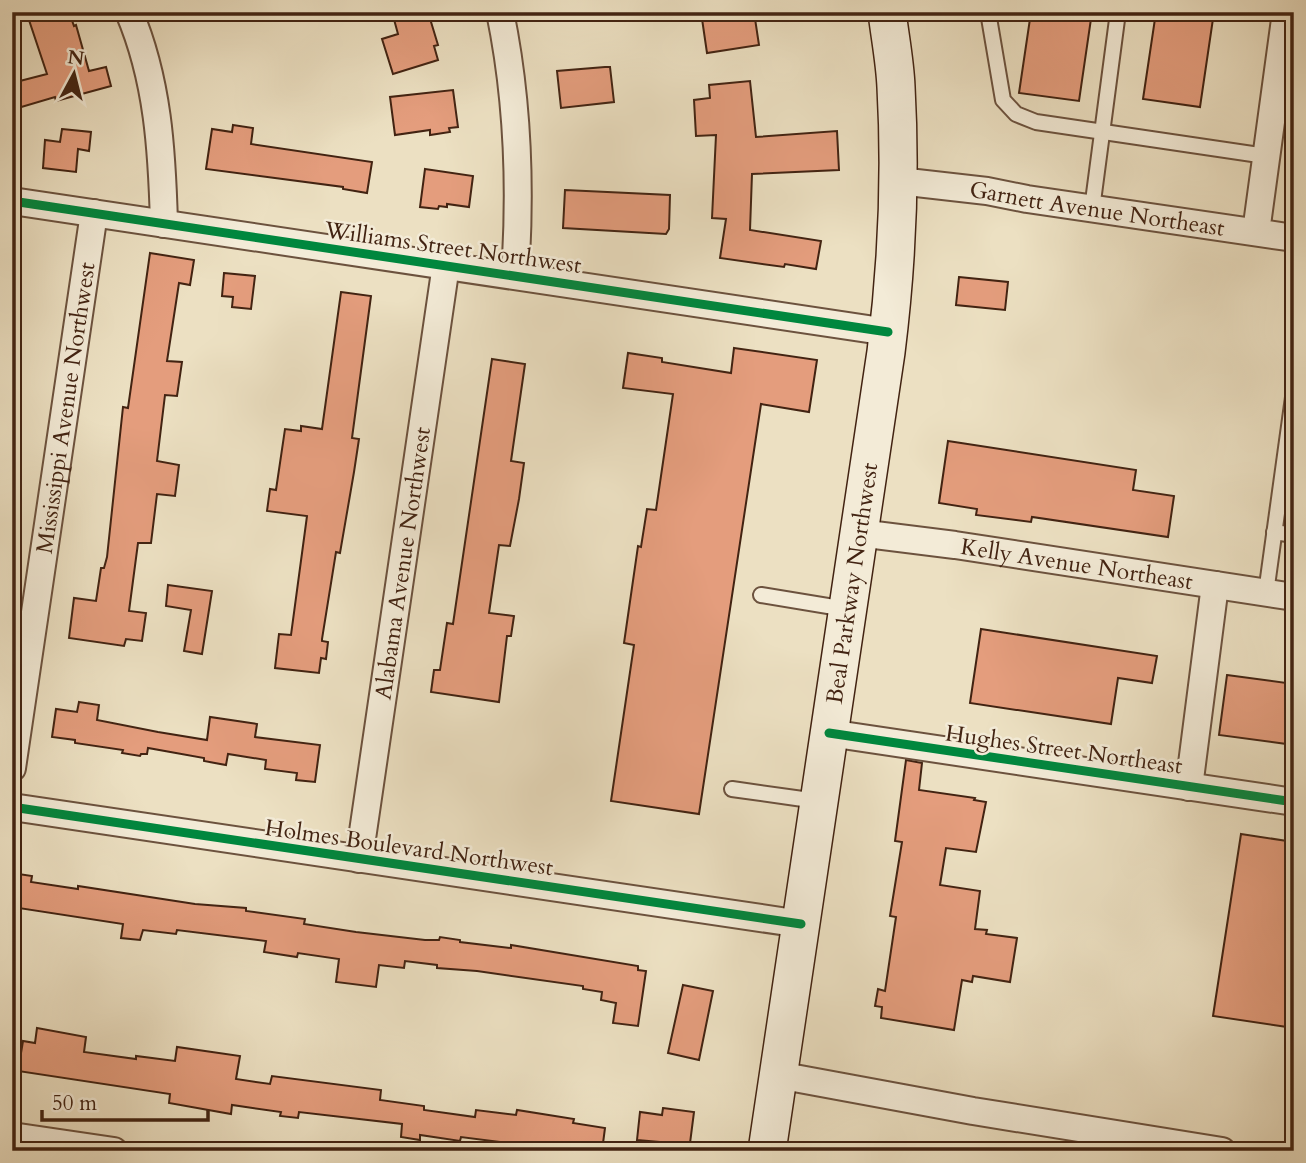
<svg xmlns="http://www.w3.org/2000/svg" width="1306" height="1163" font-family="Cardo,serif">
<rect width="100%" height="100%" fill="#ece0c2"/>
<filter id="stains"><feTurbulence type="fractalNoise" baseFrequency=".00286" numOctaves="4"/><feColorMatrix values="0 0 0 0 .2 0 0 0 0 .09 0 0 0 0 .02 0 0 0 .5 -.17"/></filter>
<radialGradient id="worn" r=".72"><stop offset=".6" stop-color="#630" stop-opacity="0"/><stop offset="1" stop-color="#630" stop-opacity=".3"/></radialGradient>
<g fill="#e49d7d" stroke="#422312" stroke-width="2">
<path d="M 42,12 L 69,12 L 74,26 L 76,25 L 89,71 L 106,67 L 111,86 L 56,101 L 55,97 L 18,108 L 12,83 L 47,74 L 28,17 Z"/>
<path d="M 392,12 L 428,12 L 438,45 L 434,46 L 438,60 L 393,74 L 382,39 L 398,34 Z"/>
<path d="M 701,12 L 754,12 L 759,45 L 707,53 Z"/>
<path d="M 1031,12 L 1092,12 L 1079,101 L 1019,93 Z"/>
<path d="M 1156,12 L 1214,12 L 1200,107 L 1143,99 Z"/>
<path d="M 605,67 L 610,67 L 614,102 L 561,108 L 557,71 Z"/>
<path d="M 750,81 L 756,137 L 837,131 L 839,170 L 752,174 L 750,230 L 821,241 L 816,269 L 785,264 L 784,267 L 720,258 L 726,219 L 712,218 L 716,135 L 696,136 L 694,100 L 710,98 L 709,85 Z"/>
<path d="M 453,90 L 458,127 L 449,128 L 450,132 L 430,135 L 430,130 L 395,135 L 390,97 Z"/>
<path d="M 233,125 L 253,128 L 251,144 L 372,162 L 367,193 L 343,189 L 343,187 L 206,169 L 212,129 L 232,132 Z"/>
<path d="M 62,129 L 91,132 L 89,151 L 78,149 L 76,172 L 43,168 L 45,140 L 60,142 Z"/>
<path d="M 425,169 L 473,176 L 469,207 L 447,204 L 447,207 L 439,206 L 438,209 L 420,207 Z"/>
<path d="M 565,190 L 670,195 L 669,229 L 666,234 L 563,228 Z"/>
<path d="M 150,253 L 194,260 L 190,285 L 179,283 L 167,361 L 182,362 L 177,396 L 165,395 L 157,461 L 179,465 L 175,496 L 157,494 L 151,543 L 138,543 L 129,611 L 146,613 L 142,641 L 126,639 L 124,646 L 69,638 L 74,598 L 96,601 L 101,568 L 104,568 L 107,557 L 123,407 L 128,408 Z"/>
<path d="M 224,273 L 255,276 L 251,309 L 232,307 L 233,297 L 222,296 Z"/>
<path d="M 959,277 L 1008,282 L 1005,310 L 956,305 Z"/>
<path d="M 341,292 L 371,296 L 352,438 L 359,439 L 354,472 L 340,553 L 336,552 L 322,639 L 322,641 L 328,642 L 326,659 L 321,658 L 319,673 L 275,668 L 279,634 L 291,635 L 307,516 L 267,511 L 270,489 L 276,490 L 285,429 L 301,431 L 301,426 L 322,429 Z"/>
<path d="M 734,348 L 817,360 L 809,412 L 761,404 L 699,814 L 611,801 L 634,645 L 624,643 L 638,546 L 641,547 L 647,509 L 656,510 L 673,394 L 623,388 L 628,353 L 662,358 L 662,362 L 731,373 Z"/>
<path d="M 492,359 L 525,364 L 511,461 L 524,463 L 519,499 L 510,546 L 499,545 L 489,613 L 514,616 L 511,636 L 507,636 L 499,702 L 431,692 L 434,670 L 440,670 L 447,623 L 453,624 Z"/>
<path d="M 948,441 L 1136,470 L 1133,490 L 1174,496 L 1168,537 L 1032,517 L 1031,522 L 976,515 L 977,509 L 939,503 Z"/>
<path d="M 168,585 L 212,591 L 202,654 L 184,651 L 191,610 L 166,606 Z"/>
<path d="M 981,629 L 1157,656 L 1152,683 L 1118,678 L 1111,724 L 970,703 Z"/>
<path d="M 1227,675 L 1294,684 L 1294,745 L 1219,735 Z"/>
<path d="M 79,702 L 99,705 L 97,720 L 158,732 L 207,740 L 210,717 L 257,724 L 255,737 L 320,745 L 315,782 L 296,780 L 297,773 L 265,769 L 266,760 L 228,754 L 226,765 L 204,761 L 204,758 L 148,748 L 147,754 L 141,754 L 140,756 L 122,753 L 123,750 L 75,743 L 75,740 L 52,737 L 56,709 L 77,712 Z"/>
<path d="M 906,760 L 922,763 L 919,790 L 975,798 L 974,800 L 986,802 L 976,852 L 946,848 L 940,885 L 980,891 L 975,929 L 987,930 L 986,934 L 1017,938 L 1010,982 L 973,976 L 972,982 L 962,980 L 954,1030 L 881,1018 L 882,1007 L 875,1006 L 878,989 L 885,991 L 896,917 L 890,916 L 902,842 L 895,841 Z"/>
<path d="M 1241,834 L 1294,842 L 1294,1028 L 1213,1016 Z"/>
<path d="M 12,873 L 32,876 L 31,882 L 78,889 L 78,886 L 195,904 L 246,908 L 246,911 L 305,919 L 304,924 L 356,932 L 425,940 L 439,940 L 440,937 L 460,940 L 460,942 L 511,948 L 511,945 L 638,966 L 638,970 L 646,971 L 638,1026 L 613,1023 L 616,1003 L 601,1000 L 602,992 L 583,989 L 583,986 L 477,971 L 437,968 L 437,965 L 405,961 L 404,968 L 379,965 L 376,987 L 336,982 L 339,959 L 298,953 L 297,957 L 264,952 L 266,941 L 177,930 L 176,934 L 143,930 L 140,940 L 121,938 L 123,924 L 12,907 Z"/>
<path d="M 683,985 L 713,991 L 699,1060 L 668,1053 Z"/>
<path d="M 37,1028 L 86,1037 L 84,1052 L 136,1059 L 136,1056 L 175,1061 L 177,1047 L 240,1056 L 236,1079 L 270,1084 L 272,1076 L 381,1090 L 380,1100 L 424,1106 L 424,1110 L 475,1117 L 476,1110 L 516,1115 L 517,1110 L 574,1119 L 573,1123 L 605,1128 L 602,1151 L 570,1151 L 461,1137 L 460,1141 L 420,1135 L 420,1140 L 401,1137 L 402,1124 L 299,1112 L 298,1118 L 280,1116 L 281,1112 L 232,1105 L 231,1114 L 169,1103 L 170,1094 L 18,1071 L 23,1041 L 35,1043 Z"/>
<path d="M 663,1108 L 694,1112 L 689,1151 L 658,1151 L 659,1142 L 637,1140 L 640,1112 L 662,1115 Z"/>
</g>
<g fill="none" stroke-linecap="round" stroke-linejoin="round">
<defs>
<g id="lane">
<path d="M 988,12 L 1003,100 L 1016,114 L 1036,122 L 1266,156"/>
<path d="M 1092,209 L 1118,12"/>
<path d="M 1274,532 L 1294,535"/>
<path d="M 1266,593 L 1294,390"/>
<path d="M 761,595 L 846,609"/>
<path d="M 732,789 L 817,801"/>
</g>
<g id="street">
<path d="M 129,12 C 158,80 162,151 164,224"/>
<path d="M 500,12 C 518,99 521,187 515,275"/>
<path id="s1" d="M 899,181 L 987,191 L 1027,199 L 1294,238"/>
<path d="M 12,201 L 888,332"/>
<path d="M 1256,232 L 1286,12"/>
<path id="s2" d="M 859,533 L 955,545 L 1294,597"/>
<path d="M 829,733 L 1294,802"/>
<path id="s3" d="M 12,768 L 94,213"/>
<path d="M 1189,787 L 1215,585"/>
<path d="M 12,807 L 801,924"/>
<path id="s4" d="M 359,859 L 446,265"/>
<path d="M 778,1075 L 973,1111 L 1222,1151"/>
<path d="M 12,1136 L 114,1151"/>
</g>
<g id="secondary">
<path id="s5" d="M 767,1151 L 886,352 C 897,264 901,176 896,87 C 895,62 890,37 887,12"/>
</g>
</defs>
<use href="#lane" stroke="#6c523e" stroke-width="18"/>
<use href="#street" stroke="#6c523e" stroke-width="30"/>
<use href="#secondary" stroke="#422312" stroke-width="40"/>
<use href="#lane" stroke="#f3ebd7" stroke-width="14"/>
<use href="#street" stroke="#f3ebd7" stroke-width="26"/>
<use href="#secondary" stroke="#f3ebd7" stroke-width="37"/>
<defs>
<g id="cycleway">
<path d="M 12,201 L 888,332"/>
<path d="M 829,733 L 1294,802"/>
<path d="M 12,807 L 801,924"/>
</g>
</defs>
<use href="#cycleway" stroke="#f3ebd7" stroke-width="13"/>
<use href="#cycleway" stroke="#00873e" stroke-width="9"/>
</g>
<g text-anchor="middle" stroke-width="5" stroke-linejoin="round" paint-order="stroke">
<g font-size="23" fill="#422312" stroke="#f3ebd7">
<text dy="8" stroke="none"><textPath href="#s1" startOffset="200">Garnett Avenue Northeast</textPath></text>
<text transform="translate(453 247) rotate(8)" y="8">Williams Street Northwest</text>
<text dy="8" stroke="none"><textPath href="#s3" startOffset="364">Mississippi Avenue Northwest</textPath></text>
<text dy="8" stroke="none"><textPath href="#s4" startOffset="299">Alabama Avenue Northwest</textPath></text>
<text dy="8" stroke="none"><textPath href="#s2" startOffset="220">Kelly Avenue Northeast</textPath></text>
<text dy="8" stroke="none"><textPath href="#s5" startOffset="574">Beal Parkway Northwest</textPath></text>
<text transform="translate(1064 749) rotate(8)" y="8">Hughes Street Northeast</text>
<text transform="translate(409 847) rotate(8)" y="8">Holmes Boulevard Northwest</text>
</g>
</g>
<rect width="1306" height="1163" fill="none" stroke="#ece0c2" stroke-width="42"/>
<rect x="14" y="14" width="1278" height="1135" fill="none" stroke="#422312" stroke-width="3.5"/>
<rect x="21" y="21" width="1264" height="1121" fill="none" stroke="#422312" stroke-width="2"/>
<g transform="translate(74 74) rotate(7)" stroke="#f3ebd7" stroke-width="5" paint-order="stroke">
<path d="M0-5L12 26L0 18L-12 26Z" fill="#422312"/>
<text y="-10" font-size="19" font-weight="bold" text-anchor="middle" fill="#422312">N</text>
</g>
<path d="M42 1110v10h166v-10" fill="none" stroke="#422312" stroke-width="3.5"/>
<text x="52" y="1110" font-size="21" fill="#422312" stroke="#f3ebd7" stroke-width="5" paint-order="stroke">50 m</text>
<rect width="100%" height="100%" filter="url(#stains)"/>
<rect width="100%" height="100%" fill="url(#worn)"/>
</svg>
